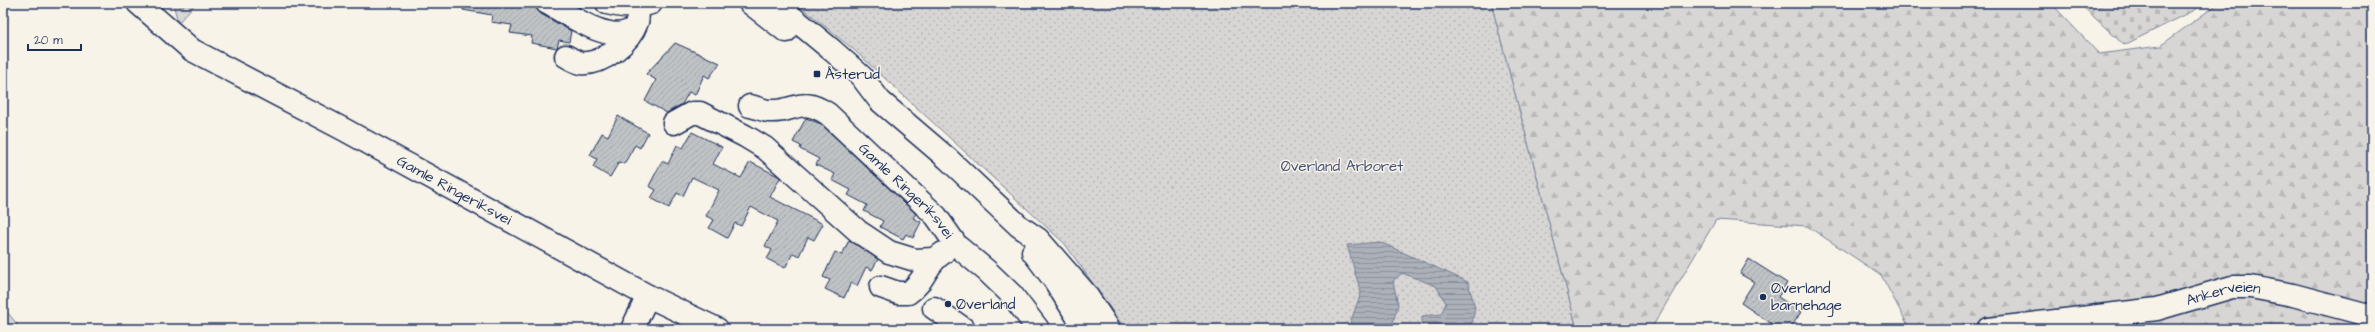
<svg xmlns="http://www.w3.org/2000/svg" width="2375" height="332" font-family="'Architects Daughter',sans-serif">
<defs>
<pattern id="forest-firs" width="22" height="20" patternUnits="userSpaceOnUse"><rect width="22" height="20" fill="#d7d6d4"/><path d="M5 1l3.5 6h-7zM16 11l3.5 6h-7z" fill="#b8b8b8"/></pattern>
<pattern id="cemetery-stones" width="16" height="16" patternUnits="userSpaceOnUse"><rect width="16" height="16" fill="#d7d6d4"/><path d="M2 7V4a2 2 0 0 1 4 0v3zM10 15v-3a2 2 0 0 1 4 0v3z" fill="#b8b8b8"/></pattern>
<pattern id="garden-dots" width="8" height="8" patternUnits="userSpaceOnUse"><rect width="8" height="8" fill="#d7d6d4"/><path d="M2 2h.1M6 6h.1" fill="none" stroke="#b8b8b8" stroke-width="1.8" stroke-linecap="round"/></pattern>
<pattern id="water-rules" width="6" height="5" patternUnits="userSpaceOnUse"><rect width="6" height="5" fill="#acb0b9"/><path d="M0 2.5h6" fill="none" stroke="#8b909a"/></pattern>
<pattern id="building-hatch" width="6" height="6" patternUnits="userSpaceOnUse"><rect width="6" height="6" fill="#c0c3c5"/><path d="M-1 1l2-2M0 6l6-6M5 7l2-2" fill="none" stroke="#a4a8ac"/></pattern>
</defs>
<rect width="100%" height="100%" fill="#f7f3e8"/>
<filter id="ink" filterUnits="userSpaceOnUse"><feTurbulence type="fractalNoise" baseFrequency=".025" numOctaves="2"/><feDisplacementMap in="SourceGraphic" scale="8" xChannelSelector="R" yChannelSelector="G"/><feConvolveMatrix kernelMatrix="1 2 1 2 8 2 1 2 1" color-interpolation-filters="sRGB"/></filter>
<g filter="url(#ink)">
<path fill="#d7d6d4" stroke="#798299" d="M 3,307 L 21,329 L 3,329 Z"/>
<g fill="url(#forest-firs)" stroke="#798299">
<path d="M 173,3 L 196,3 L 178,23 Z"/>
<path d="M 1491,3 L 2051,3 L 2099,54 L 2160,46 L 2219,3 L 2372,3 L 2372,329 L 1910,329 L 1881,275 L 1807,226 L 1716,220 L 1651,329 L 1577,329 Z"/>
</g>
<path fill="url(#cemetery-stones)" stroke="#798299" d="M 2079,3 L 2205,3 L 2195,10 L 2124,45 Z"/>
<path fill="url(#garden-dots)" stroke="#798299" d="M 796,3 L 1491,3 L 1577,329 L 1125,329 L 1065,244 L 853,49 Z"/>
<path fill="url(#water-rules)" stroke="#727c95" d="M 1380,242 L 1468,282 L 1475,308 L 1472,323 L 1461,329 L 1422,329 L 1422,316 L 1441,314 L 1446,303 L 1436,286 L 1402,273 L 1393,281 L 1398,305 L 1391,329 L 1352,329 L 1350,323 L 1361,293 L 1347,245 Z"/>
<g fill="url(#building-hatch)" stroke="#1b2f5e">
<path d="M 464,3 L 535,3 L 541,14 L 571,31 L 569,42 L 559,40 L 557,48 L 531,43 L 532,36 L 510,33 L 512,25 L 491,22 L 492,15 L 463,10 Z"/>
<path d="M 675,43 L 720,63 L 709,78 L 704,75 L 695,95 L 689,92 L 682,104 L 667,113 L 645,101 L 656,80 L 646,74 Z"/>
<path d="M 618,116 L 648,133 L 640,148 L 635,145 L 624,164 L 619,162 L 610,177 L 593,167 L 597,159 L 590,155 L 602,133 L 608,136 Z"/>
<path d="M 806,118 L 821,124 L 916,214 L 913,218 L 921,222 L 913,238 L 906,234 L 903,239 L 880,227 L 883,221 L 864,211 L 867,205 L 848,195 L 851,190 L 832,180 L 835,174 L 816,165 L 819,159 L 800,149 L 801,146 L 793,142 Z"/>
<path d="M 692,132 L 722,147 L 713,164 L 741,178 L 750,162 L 778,176 L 780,178 L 770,197 L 823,224 L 814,240 L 808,237 L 799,256 L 793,253 L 785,268 L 767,259 L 772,250 L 765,246 L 778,221 L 751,207 L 741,226 L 735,223 L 727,238 L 709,228 L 714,220 L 706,216 L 719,190 L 692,177 L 683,196 L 677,193 L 669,208 L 651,198 L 656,190 L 649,186 L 662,161 L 668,164 L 677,145 L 683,148 Z"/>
<path d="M 849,240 L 878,259 L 872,270 L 866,267 L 857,286 L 851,283 L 844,298 L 825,289 L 830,280 L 823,277 L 835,252 L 842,255 Z"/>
<path d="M 1749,259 L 1787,283 L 1778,297 L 1801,312 L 1790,329 L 1779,329 L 1741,303 L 1754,282 L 1740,274 Z"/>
</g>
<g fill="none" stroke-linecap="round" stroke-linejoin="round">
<defs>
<g id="minor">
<path id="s1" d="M 138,3 L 192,50 L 343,129 L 648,296 L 717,329"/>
<path d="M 547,3 C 569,14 608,44 631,30"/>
<path d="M 607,3 C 622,7 636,8 651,3"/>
<path d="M 566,56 C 571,59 576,62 581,63 C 603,65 630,42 637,22 C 639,18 637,11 637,7"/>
<path id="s2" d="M 750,106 C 756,107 762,110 768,111 C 796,113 799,95 828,114 L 936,216 L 957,246 L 987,271 L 1012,295 L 1038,329"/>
<path d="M 674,123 L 692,113 L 700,113 L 745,136 L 765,148 L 859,232 L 889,252 L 915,260 L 933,259"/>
<path d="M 881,287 L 898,293 L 908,293 C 926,281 926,263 943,253"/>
<path d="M 934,308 L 964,329"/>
<path d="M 632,329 L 648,296"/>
<path id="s3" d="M 1988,329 L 2157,309 L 2232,287 L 2251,287 L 2293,295 L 2372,316"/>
</g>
<g id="major">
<path d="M 750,3 L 786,31"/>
<path d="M 775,3 L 833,51 L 861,76 L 880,101 L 948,159 L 1019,226 L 1038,239 L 1085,293 L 1109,329"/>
<path d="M 1033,252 L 1055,281 L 1085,329"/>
</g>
</defs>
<use href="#minor" stroke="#1b2f5e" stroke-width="25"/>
<use href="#major" stroke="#1b2f5e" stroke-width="25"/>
<use href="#minor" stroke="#f7f3e8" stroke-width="22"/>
<use href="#major" stroke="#f7f3e8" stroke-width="22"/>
</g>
</g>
<g fill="#1b2f5e" stroke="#f7f3e8" stroke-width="1.5">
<rect x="813" y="70" width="8" height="8" rx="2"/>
<circle cx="1763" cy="297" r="4"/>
<circle cx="948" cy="304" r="4"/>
</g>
<g text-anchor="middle" stroke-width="3" stroke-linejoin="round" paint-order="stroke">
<g font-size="15" fill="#1b2f5e" stroke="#f7f3e8" text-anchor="start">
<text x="825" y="79">Åsterud</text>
<text x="1771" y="293">Øverland<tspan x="1771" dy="17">barnehage</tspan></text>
<text x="956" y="309">Øverland</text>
</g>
<g font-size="15" fill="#415076" stroke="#f7f3e8">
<text x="1342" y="171">Øverland Arboret</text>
</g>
<g font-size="15" fill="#1b2f5e" stroke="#f7f3e8">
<text dy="5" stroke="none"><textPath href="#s1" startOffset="369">Gamle Ringeriksvei</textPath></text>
<text dy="5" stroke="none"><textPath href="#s2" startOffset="191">Gamle Ringeriksvei</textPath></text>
<text dy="5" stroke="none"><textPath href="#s3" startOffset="239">Ankerveien</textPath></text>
</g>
</g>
<rect width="2375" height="332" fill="none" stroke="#f7f3e8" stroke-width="16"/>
<rect x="8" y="8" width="2359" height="316" fill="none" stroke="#1b2f5e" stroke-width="1.5" filter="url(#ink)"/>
<path d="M28 44v6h53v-6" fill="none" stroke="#1b2f5e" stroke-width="2"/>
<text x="34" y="44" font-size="12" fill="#1b2f5e" stroke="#f7f3e8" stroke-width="3" paint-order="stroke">20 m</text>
</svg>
